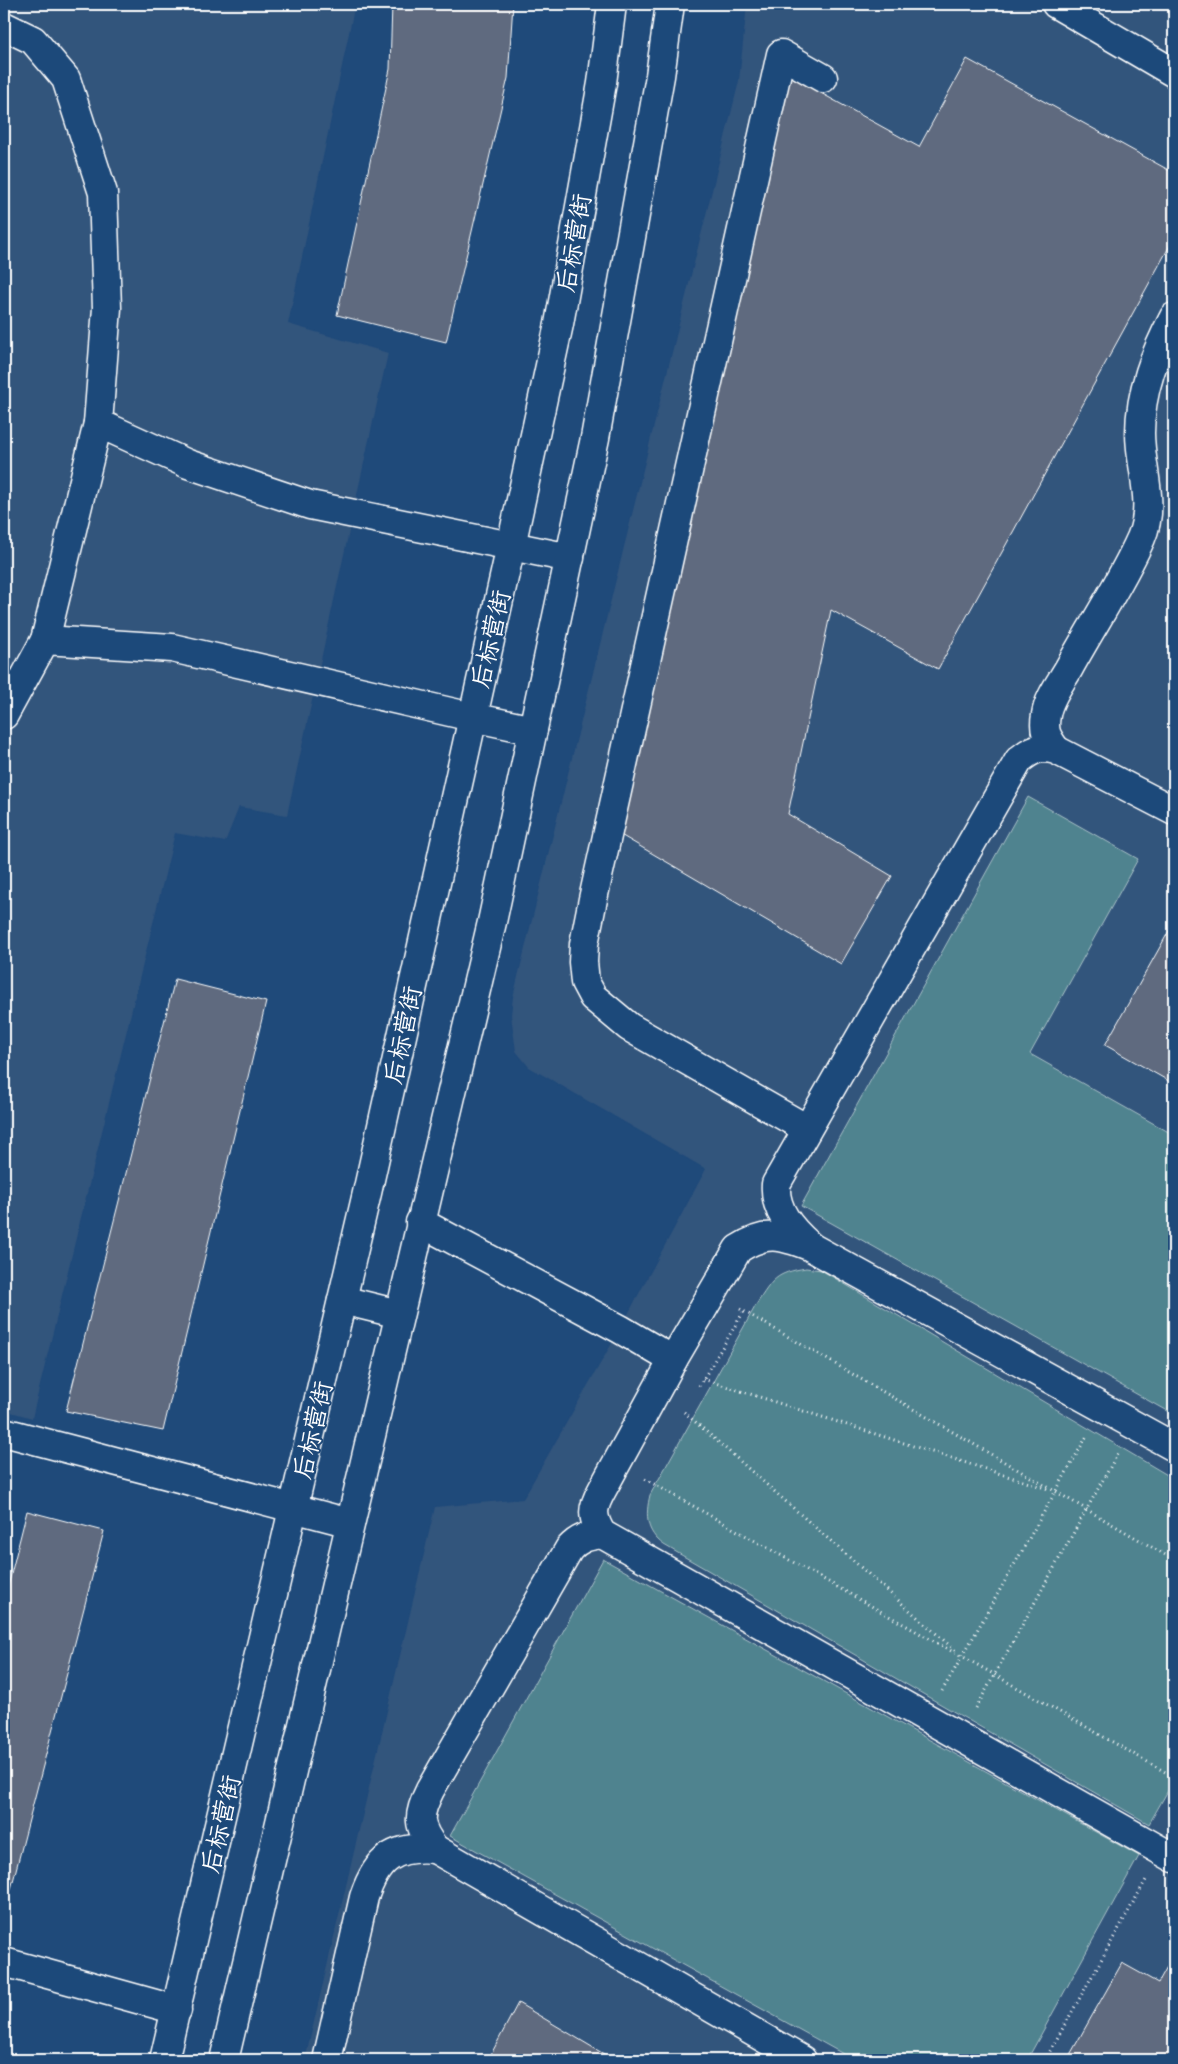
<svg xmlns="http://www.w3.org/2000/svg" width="1178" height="2064" font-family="Caveat,'LXGW WenKai TC',sans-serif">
<rect width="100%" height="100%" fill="#1f4a7a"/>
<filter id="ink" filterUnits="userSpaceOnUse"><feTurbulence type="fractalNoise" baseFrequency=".02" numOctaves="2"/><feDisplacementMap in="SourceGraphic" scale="10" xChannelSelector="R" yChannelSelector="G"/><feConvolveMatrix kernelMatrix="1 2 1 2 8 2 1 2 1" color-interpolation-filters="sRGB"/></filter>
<g filter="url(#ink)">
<g fill="#32547c">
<path d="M 4,4 L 355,4 L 288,324 L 388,353 L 287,815 L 239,807 L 225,842 L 175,833 L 32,1418 L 4,1410 Z"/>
<path d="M 747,4 L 1174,4 L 1174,2060 L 305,2060 L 435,1507 L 523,1499 L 620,1329 L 706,1169 L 529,1067 L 516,1051 L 511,1015 L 513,997 L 739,81 Z"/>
</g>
<g fill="#50838f" stroke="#a8c1c7">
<path d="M 1028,797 L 1138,859 L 1030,1054 L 1174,1135 L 1174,1415 L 801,1206 Z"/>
<path d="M 806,1268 L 821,1270 L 1174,1479 L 1174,1780 L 1149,1824 L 664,1545 C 646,1532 645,1516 650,1495 L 756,1305 C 773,1279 775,1273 806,1268 Z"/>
<path d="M 603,1559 L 1139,1856 L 1027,2060 L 854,2060 L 450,1836 Z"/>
</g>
<g fill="#5f6b7f" stroke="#fff">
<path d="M 392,4 L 513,4 L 508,78 L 446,342 L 337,315 L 390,69 Z"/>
<path d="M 967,59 L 1174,173 L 1174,238 L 938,669 L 831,610 L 788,814 L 892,876 L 841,964 L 619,834 L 788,75 L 919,147 Z"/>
<path d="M 1174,922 L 1174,1084 L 1105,1045 Z"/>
<path d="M 175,979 L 266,1002 L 163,1431 L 66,1411 Z"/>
<path d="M 27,1511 L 104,1531 L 4,1916 L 4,1602 Z"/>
<path d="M 1174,1954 L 1174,2060 L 1067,2060 L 1122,1963 L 1158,1983 Z"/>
<path d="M 518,2003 L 614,2060 L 488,2060 Z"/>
</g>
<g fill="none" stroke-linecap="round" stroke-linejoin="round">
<defs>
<g id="minor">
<path d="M 1056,4 L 1174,73"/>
<path d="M 4,26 L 33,40 L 66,79 L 103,193 L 107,308 L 98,423 L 188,464 L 310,505 L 570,558"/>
<path d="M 45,640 L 98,423"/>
<path d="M 4,715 L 45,640 L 172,648 L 472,717 L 533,730"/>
<path d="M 1056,750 C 1047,737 1043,732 1046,715 C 1048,699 1061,682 1069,668 C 1092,626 1122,581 1141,538 C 1156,504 1140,468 1140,433 C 1140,391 1155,353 1174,317"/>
<path d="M 807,1129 L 629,1027 L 593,997 L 585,982 L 583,962 L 584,944 L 593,899 L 781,54 L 823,78"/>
<path d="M 420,1222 L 620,1329 L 673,1360"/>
<path d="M 809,1245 C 791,1229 774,1210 776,1184 L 1019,760 C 1032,749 1039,746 1056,750 L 1174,811"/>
<path d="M 342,1300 L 399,1314"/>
<path d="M 4,1432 L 350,1523"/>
<path d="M 1174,1447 L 809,1246 C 780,1235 766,1231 738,1249 L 673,1360 L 602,1490 C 592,1508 591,1516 602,1534 L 1174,1858"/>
<path d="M 602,1534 C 587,1536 579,1538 569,1549 L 430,1790 C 417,1816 417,1826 435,1849 L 802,2060"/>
<path d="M 4,1962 L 177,2010"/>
<path d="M 164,2060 L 367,1193 L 511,546 L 559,324 L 602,83 L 612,4"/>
<path d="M 224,2060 L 492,922 L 595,438 L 660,76 L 670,4"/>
<path d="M 327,2060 L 364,1897 C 377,1859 394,1845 435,1849"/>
</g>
</defs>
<use href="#minor" stroke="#fff" stroke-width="31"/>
<g stroke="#fff" stroke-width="3" stroke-dasharray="1 4" stroke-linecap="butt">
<path d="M 740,1309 L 1174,1560"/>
<path d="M 703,1379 L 1048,1489"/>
<path d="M 699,1386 L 744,1311"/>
<path d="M 684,1412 L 956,1651"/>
<path d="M 645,1479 L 962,1657 L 1087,1436"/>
<path d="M 960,1655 L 1174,1777"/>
<path d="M 942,1691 L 962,1657"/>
<path d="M 976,1708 L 1118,1453"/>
<path d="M 1045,2060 L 1146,1880"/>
</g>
<use href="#minor" stroke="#1f4a7a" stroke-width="28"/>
</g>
</g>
<g text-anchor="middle" stroke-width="4" stroke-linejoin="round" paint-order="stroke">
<g font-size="25" fill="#fff" stroke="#1f4a7a">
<text transform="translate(573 243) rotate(-80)" y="9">后标营街</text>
<text transform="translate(490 639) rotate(-77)" y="9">后标营街</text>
<text transform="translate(402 1035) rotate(-78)" y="9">后标营街</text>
<text transform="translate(312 1430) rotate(-77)" y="9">后标营街</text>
<text transform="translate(220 1824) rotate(-77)" y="9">后标营街</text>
</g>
</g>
<rect width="1178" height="2064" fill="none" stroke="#1f4a7a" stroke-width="20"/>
<rect x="10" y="10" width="1158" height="2044" fill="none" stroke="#fff" stroke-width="2" filter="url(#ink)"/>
</svg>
